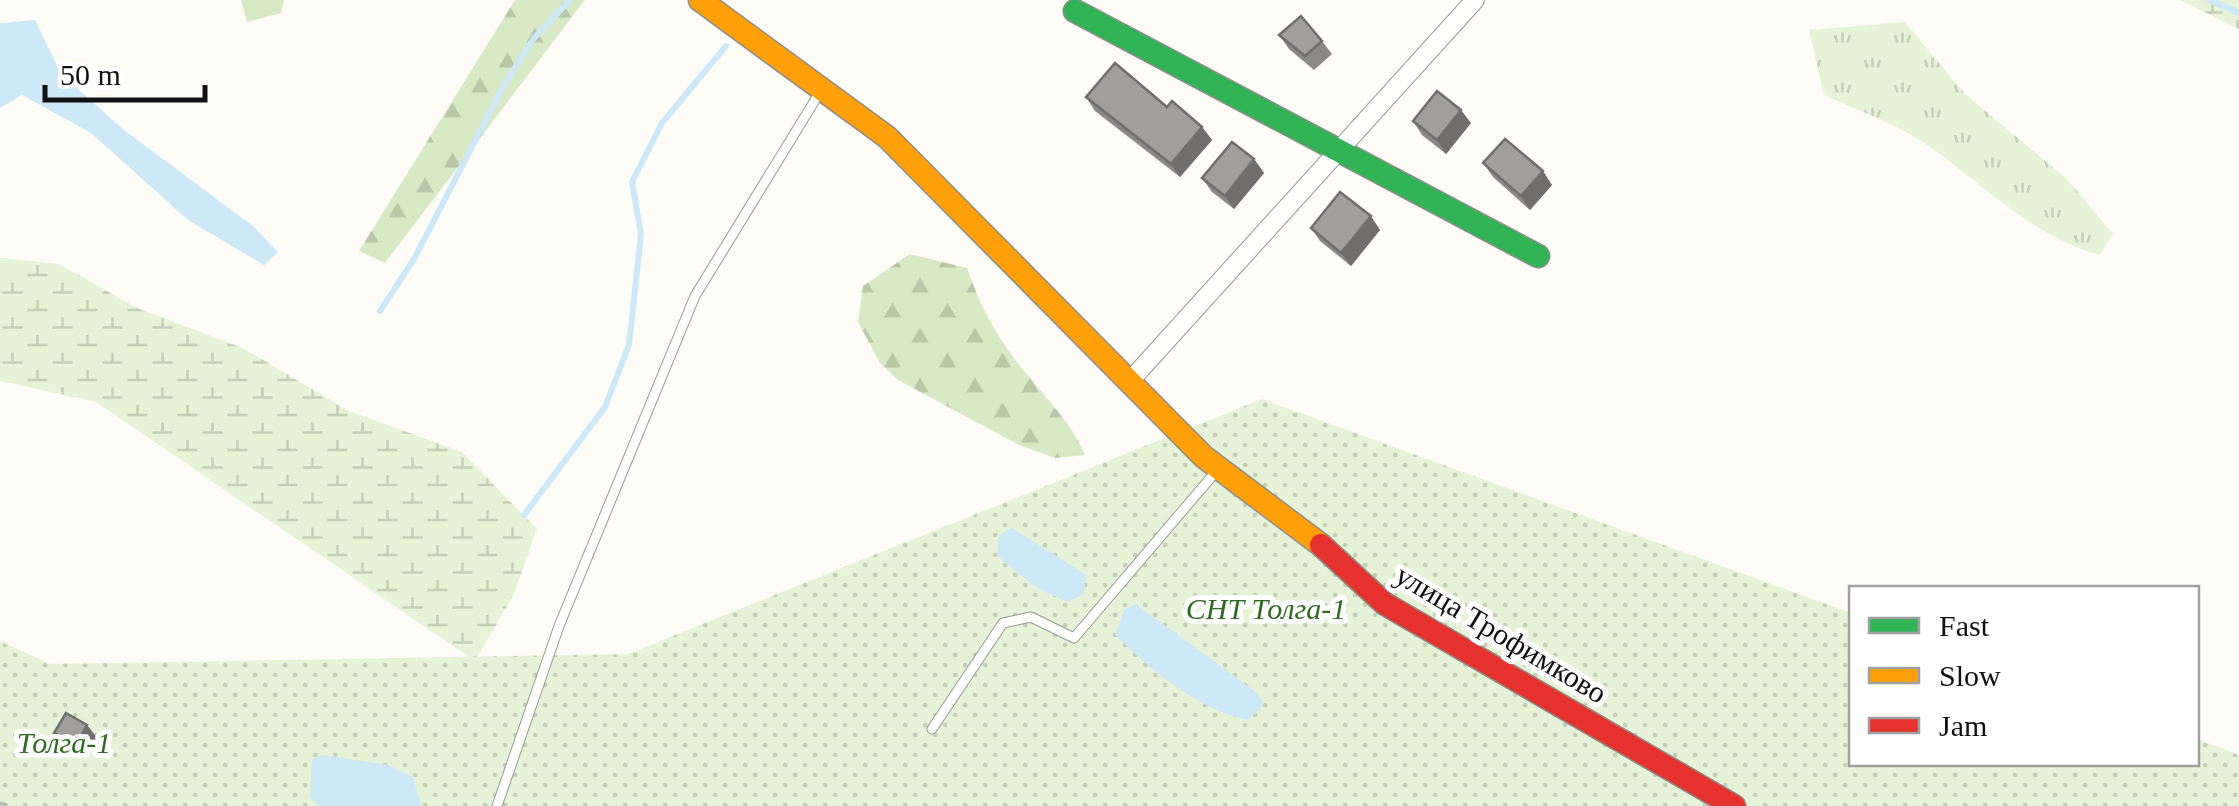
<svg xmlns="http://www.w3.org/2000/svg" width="2239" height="806" font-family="'Times New Roman',serif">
<defs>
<pattern id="grass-tufts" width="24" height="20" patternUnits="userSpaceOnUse" patternTransform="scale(2.5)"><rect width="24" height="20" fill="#e7f3d7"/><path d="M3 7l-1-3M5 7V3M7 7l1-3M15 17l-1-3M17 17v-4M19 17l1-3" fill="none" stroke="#c5cfb8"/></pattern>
<pattern id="forest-firs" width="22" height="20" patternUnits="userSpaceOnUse" patternTransform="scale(2.5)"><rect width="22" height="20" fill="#d8eac5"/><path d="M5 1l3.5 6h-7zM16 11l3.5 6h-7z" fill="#b8c8a8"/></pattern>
<pattern id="wetland-marsh" width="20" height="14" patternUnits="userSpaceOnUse" patternTransform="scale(2.5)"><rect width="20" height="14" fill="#e7f3d7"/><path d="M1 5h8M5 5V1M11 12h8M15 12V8" fill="none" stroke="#c5cfb8"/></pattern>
<pattern id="garden-dots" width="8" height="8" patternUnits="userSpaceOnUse" patternTransform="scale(2.5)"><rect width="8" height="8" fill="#e7f3d7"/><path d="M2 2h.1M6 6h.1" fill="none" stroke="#c5cfb8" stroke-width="1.8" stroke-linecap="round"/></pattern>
</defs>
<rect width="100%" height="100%" fill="#fdfcf7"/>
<path fill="url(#grass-tufts)" d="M 1905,22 L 1964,93 L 2067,179 L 2113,234 L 2100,255 C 2032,237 1980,181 1923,142 C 1894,123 1856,110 1824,95 L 1809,30 Z"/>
<g fill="url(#forest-firs)">
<path d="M 241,0 L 284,0 L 281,13 L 247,22 Z"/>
<path d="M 515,0 L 585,0 L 385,263 L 359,251 Z"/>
<path d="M 910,254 L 967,268 C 981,309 1001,345 1030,378 C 1051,404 1072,424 1085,455 L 1055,458 L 1019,445 L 898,380 L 880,363 L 858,322 L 863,286 Z"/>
</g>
<g fill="url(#wetland-marsh)">
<path d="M 2180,0 L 2239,0 L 2239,29 Z"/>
<path d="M 0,258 L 59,264 L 137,308 L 243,348 L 349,411 L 462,452 L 537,529 L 513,596 L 475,661 L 96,402 L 0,381 Z"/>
</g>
<path fill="url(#garden-dots)" d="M 1262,399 L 1851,613 L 1852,764 L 2196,764 L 2197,739 L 2239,755 L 2239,806 L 0,806 L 0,641 L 50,664 L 628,654 Z"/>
<g fill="#cde8f7">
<path d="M 35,20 L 61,74 L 124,130 L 254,227 L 278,252 L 264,265 L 188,220 L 91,133 L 22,95 L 0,108 L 0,23 Z"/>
<path d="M 1012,528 L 1086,575 L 1084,594 L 1068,602 L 1037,588 L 997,556 L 999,535 Z"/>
<path d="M 1136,604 L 1257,693 L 1264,704 L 1248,720 C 1198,710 1151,670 1115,635 L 1124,610 Z"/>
<path d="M 323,755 L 388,765 L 413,777 L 421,806 L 319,806 L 310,798 L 312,759 Z"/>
</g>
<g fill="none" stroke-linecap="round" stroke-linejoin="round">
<g stroke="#cde8f7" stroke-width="6">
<path d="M 2210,0 L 2239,13"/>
<path d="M 380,311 L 414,259 L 503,87 L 534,38 L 570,0"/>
<path d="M 524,515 L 605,407 L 629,345 L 641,234 L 632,182 L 662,123 L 726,46"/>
</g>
<defs>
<g id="lane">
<path d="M 932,729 L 1003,623 L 1031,617 L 1074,638 L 1219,468"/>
<path d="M 497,806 L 559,626 L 695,296 L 820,92"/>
</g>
<path id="street" d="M 1129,382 L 1475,0"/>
<path id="fast" d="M 1075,11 L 1538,256"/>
<path id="slow" d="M 700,0 L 887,137 L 1204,457 L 1321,545"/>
<path id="jam" d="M 1321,545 L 1385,604 L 1734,806"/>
</defs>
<use href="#lane" stroke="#979795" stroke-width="11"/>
<use href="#street" stroke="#979795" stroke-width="20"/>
<use href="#fast" stroke="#8e8d8b" stroke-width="25"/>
<use href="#slow" stroke="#8e8d8b" stroke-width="25"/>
<use href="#jam" stroke="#8e8d8b" stroke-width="25"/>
<path stroke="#b9b9b8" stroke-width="4" stroke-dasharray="10 5" stroke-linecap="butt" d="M 0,803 L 7,806"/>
<use href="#lane" stroke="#fffffe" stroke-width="9"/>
<use href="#street" stroke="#fffffe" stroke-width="18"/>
<use href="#fast" stroke="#30b455" stroke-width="22"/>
<use href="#slow" stroke="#ff9f0a" stroke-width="22"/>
<use href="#jam" stroke="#e5322d" stroke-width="22"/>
</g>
<g fill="#8a8986">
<path d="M 1279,35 L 1322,41 L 1332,54 L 1314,70 L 1289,49 Z"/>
<path d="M 1086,97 L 1167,107 L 1202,127 L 1212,140 L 1180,177 L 1095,111 Z"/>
<path d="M 1413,121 L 1471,123 L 1446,154 L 1422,135 Z"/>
<path d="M 1254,159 L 1264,173 L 1234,209 L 1212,192 L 1202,178 Z"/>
<path d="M 1483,163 L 1552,185 L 1530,210 L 1493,177 Z"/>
<path d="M 1311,228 L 1380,230 L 1351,266 L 1320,241 Z"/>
<path d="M 87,725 L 97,738 L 85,758 L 64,746 L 54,733 Z"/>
</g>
<g fill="#716f6d">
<path d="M 1461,110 L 1471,123 L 1446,154 L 1437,140 Z"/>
<path d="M 1202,127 L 1212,140 L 1180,177 L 1171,164 Z"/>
<path d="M 1254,159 L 1264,173 L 1234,209 L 1225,196 Z"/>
<path d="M 1543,171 L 1552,185 L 1530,210 L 1521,196 Z"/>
<path d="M 1371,216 L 1380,230 L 1351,266 L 1341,253 Z"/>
<path d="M 87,725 L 97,738 L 85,758 L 76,745 Z"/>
</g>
<g fill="#a19f9c" stroke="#716f6d" stroke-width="2.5">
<path d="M 1301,16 L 1322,41 L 1305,56 L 1279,35 Z"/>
<path d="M 1115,63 L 1167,107 L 1172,101 L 1202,127 L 1171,164 L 1086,97 Z"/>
<path d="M 1437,91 L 1461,110 L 1437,140 L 1413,121 Z"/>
<path d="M 1505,139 L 1543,171 L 1521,196 L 1483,163 Z"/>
<path d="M 1232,142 L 1254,159 L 1225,196 L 1202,178 Z"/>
<path d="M 1340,192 L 1371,216 L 1341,253 L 1311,228 Z"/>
<path d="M 66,713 L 87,725 L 76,745 L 54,733 Z"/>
</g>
<g text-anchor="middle" stroke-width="10" stroke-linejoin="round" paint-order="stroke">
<g font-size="30" font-style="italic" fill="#2f6b1f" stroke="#fff">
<text x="1266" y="619">СНТ Толга-1</text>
<text x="64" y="753">Толга-1</text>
</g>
<g font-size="30" fill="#111" stroke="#fff">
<text transform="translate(1501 634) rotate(31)" y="10">улица Трофимково</text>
</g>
</g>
<rect x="1849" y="586" width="350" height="180" fill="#ffffff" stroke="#a0a0a0" stroke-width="2.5"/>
<rect x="1869" y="618" width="50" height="15" fill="#30b455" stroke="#a0a0a0" stroke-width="2.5"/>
<text x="1939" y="636" font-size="30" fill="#111111">Fast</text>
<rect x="1869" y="668" width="50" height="15" fill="#ff9f0a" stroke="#a0a0a0" stroke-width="2.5"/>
<text x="1939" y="686" font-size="30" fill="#111111">Slow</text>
<rect x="1869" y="718" width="50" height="15" fill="#e5322d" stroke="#a0a0a0" stroke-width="2.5"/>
<text x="1939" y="736" font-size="30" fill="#111111">Jam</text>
<path d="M45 85v15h160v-15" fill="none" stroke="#111111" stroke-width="5"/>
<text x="60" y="85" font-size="30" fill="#111111" stroke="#ffffff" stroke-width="8" paint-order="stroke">50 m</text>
</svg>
